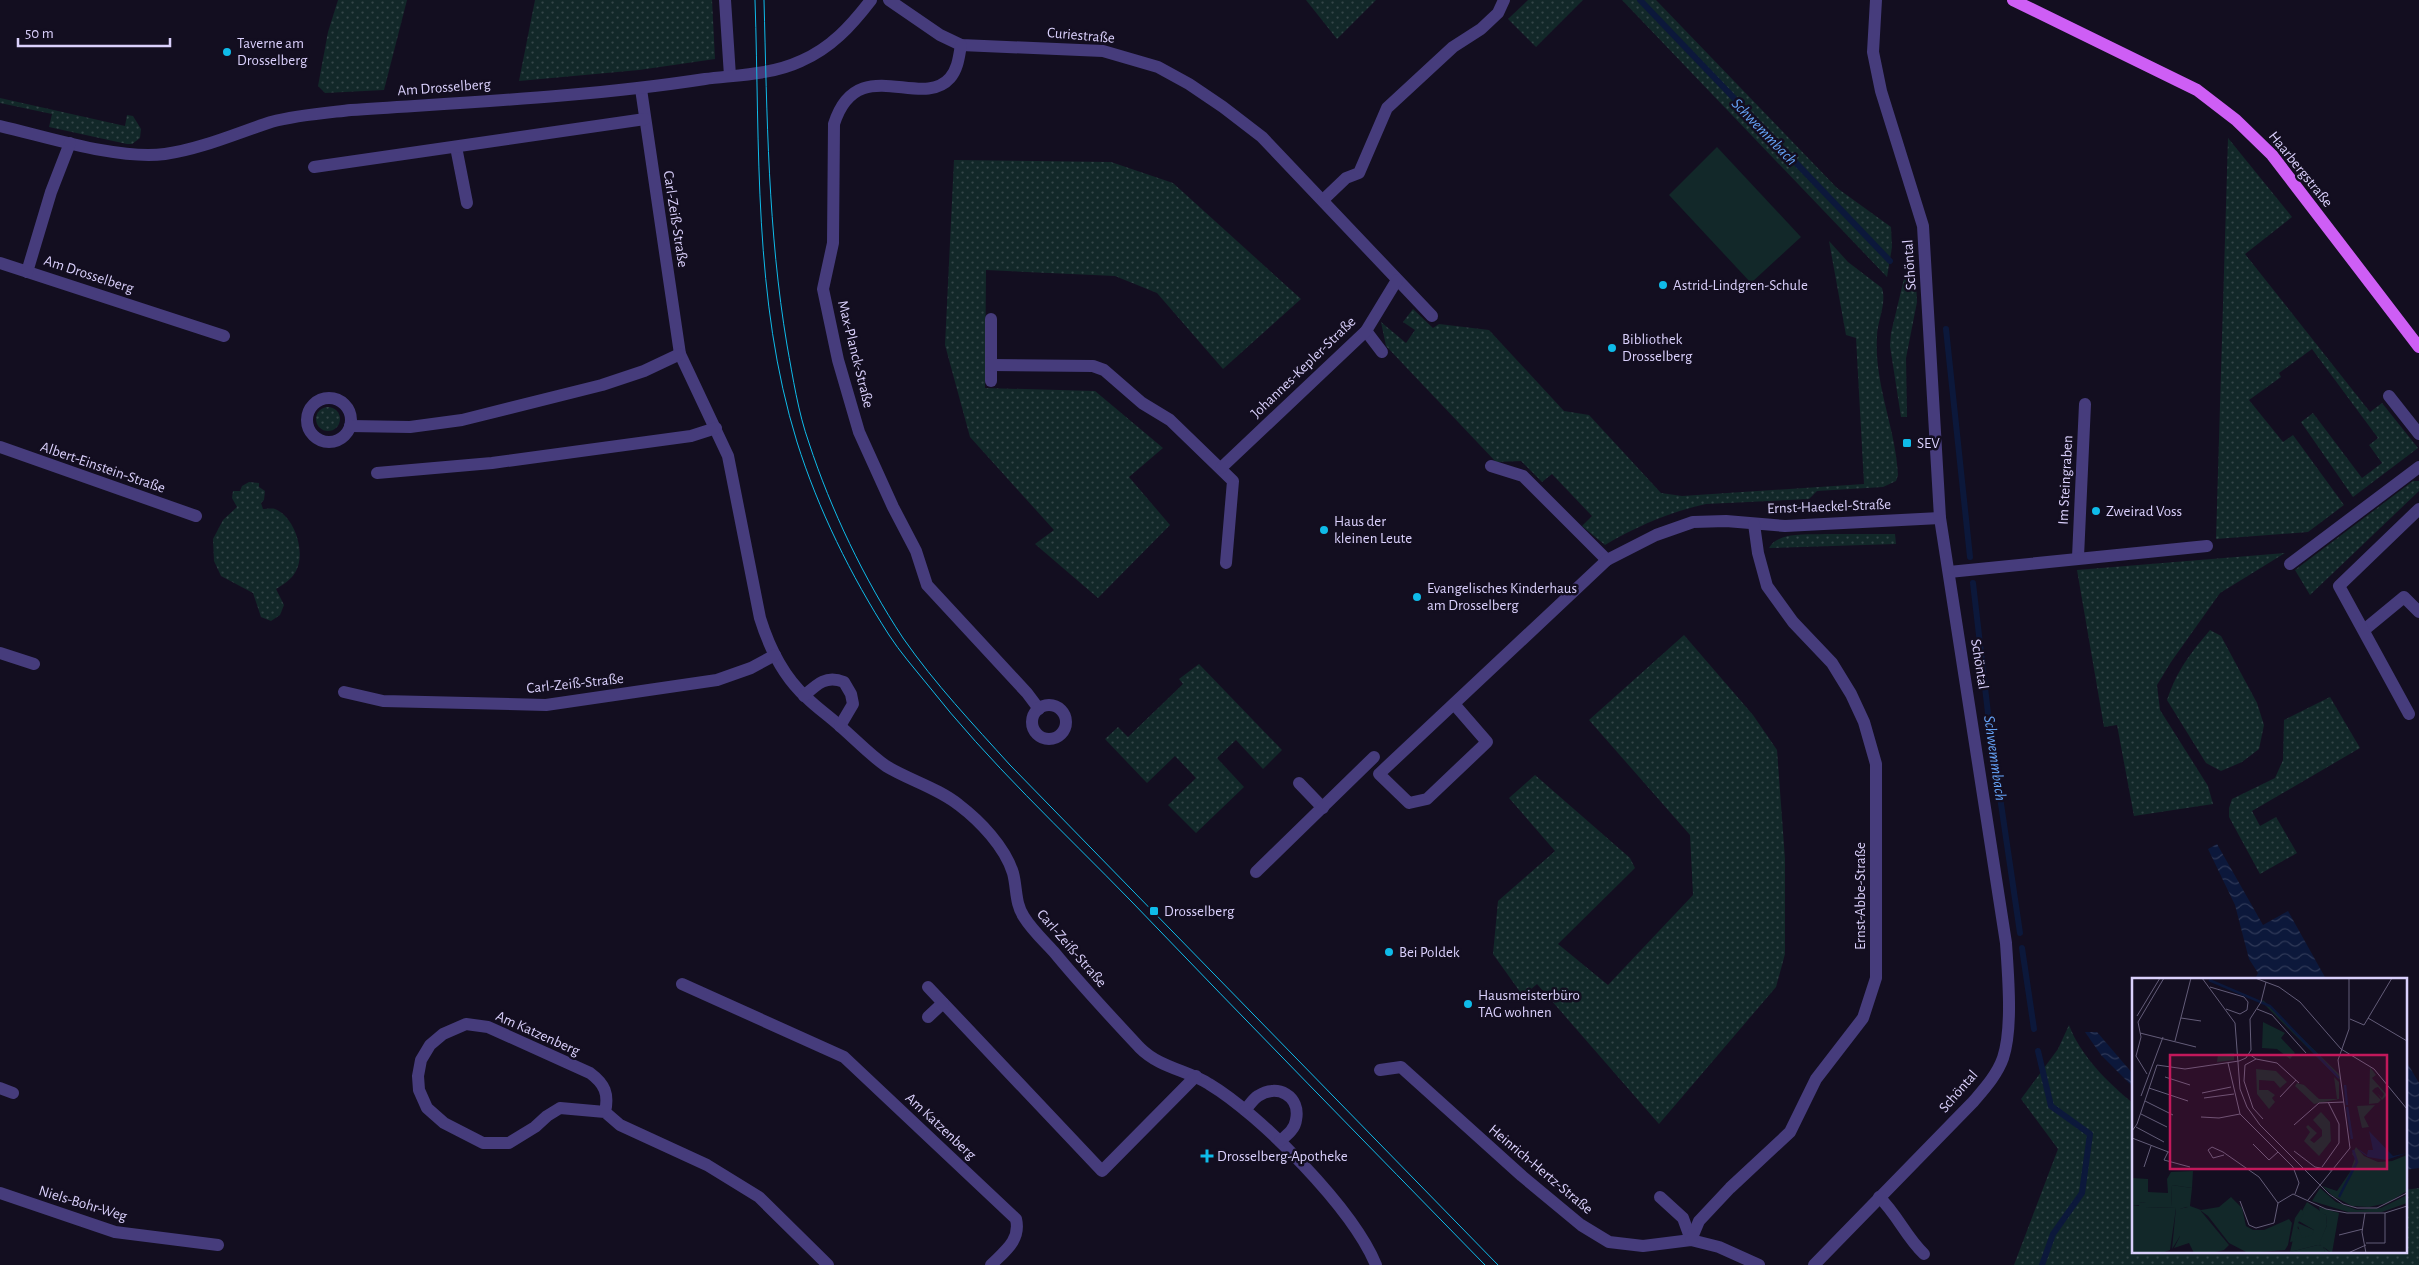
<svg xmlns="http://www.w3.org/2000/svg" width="2419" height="1265" font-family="'Alegreya Sans',sans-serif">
<defs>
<pattern id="green-dots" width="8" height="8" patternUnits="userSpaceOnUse" patternTransform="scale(1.25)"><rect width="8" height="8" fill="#122829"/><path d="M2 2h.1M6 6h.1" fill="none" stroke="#344649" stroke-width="1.8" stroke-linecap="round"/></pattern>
<pattern id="water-waves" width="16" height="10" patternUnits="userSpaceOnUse" patternTransform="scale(1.25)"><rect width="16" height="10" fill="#0c183b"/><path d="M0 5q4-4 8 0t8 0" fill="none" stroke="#2f3958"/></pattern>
</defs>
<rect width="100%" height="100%" fill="#130e20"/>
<g fill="url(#green-dots)">
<path d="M 338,0 L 407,0 L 384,90 L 325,93 L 318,86 L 328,32 Z"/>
<path d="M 535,0 L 712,0 L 715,59 L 639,70 L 519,81 Z"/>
<path d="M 1306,0 L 1376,0 L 1337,39 Z"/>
<path d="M 1528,0 L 1583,0 L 1536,47 L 1508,19 Z"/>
<path d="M 1622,0 L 1656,0 L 1837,188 L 1891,227 L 1892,247 L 1887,277 Z"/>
<path d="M 0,98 L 125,126 L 127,115 L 133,116 L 141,129 L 140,138 L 132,144 L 127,144 L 49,127 L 52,114 L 0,103 Z"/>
<path d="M 2228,138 L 2292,217 L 2245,254 L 2370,412 L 2382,403 L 2418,448 L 2353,497 L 2301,422 L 2313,413 L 2362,478 L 2382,463 L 2369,445 L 2378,438 L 2312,349 L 2279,373 L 2281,377 L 2249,400 L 2283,442 L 2293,435 L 2344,505 L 2308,532 L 2216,539 Z"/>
<path d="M 954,160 L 1111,162 L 1173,183 L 1301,299 L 1223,369 L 1157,293 L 1115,276 L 986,270 L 985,388 L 1095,391 L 1163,448 L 1129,477 L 1170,525 L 1098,598 L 1035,544 L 1054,530 L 970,437 L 945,345 Z"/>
<path d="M 1829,241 L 1848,262 L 1882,288 C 1887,304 1877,321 1877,337 C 1874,384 1896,429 1898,475 L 1896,481 L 1883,487 L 1817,491 L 1809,499 L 1706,504 C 1670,512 1637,526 1605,545 L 1582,526 L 1592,516 L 1552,474 L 1542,482 L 1521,461 L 1496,462 L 1386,346 L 1381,322 L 1406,343 L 1415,330 L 1403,322 L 1413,309 L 1433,328 L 1439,324 L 1489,330 L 1564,411 L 1589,415 L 1661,493 L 1682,496 L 1864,484 L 1856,338 L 1846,335 Z"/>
<path d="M 1908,262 L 1915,263 L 1917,302 L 1906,358 L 1907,417 L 1901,417 L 1890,346 L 1891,333 Z"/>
<circle cx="328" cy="419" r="12"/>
<path d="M 2413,481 L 2419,481 L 2419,491 L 2310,595 L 2295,570 Z"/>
<path d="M 249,482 L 259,483 L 259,487 L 265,491 L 264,500 L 261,503 L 263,509 C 266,509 272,508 275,509 C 295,517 306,553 296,571 C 291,580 284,584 276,589 L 284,605 L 280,615 L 271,621 L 261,617 L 253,593 L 221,576 L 214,561 L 213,539 L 223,520 L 237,507 L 232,498 L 233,491 L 240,491 L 242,486 Z"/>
<path d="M 1825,534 L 1895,534 L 1896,544 L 1769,548 C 1778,531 1809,535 1825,534 Z"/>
<path d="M 2285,553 L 2220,593 L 2171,662 L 2157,685 L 2160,710 L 2208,786 L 2213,804 L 2134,816 L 2117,725 L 2104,727 L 2077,570 Z"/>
<path d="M 2210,630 L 2221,636 L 2257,703 L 2264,725 L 2259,749 L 2242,762 L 2221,771 L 2206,763 L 2167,700 C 2177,670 2190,654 2210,630 Z"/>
<path d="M 1684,635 L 1753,715 L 1777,750 L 1785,859 L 1785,954 L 1776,987 L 1659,1124 L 1537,984 L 1523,996 L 1493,954 L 1498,901 L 1555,851 L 1509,798 L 1535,775 L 1630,858 L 1635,868 L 1558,944 L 1608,985 L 1693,895 L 1690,835 L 1589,720 Z"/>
<path d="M 1199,664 L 1282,750 L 1263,769 L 1236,740 L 1217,758 L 1244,787 L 1196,833 L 1168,805 L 1196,778 L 1175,756 L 1147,783 L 1105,739 L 1118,727 L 1128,737 L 1183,684 L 1179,679 Z"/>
<path d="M 2330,697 L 2360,748 L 2252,811 L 2260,826 L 2276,817 L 2297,853 L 2260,874 L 2229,817 L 2229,808 L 2232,799 L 2275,778 L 2283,760 L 2284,720 Z"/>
<path d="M 2069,1025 C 2080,1055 2108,1083 2133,1103 L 2133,1251 L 2405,1251 L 2405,1190 L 2419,1188 L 2419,1265 L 2014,1265 L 2058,1149 L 2021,1099 L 2058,1049 Z"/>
</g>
<path fill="#122829" d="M 1717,147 L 1801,237 L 1751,283 L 1669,195 Z"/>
<g fill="url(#water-waves)">
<path d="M 2217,844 L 2263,925 L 2288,911 L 2326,979 L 2255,979 L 2258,973 L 2249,959 L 2235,905 L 2208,849 Z"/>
<path d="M 2085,1032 L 2097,1032 L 2133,1074 L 2133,1087 L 2101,1055 Z"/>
<path d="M 2405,1059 L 2419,1083 L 2419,1168 L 2405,1170 Z"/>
</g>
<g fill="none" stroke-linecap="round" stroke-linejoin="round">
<g stroke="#0c183b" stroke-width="6">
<path d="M 1640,0 L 1890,261"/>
<path d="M 1946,329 L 1970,557"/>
<path d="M 1973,583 L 1989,722 L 2020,933"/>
<path d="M 2022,948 L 2034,1029"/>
<path d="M 2038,1051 L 2051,1106 L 2090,1134 L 2082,1193 L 2053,1234 L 2042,1265"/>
</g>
<g stroke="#463c7c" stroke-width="12">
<path d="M 725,0 L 730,76"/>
<path d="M 889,0 L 940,35 L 961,45 L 1103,51 L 1158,67 L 1189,84 L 1223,107 L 1262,137 L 1432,316"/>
<path d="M 961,45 C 959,56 958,69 950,78 C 921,111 857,51 834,124 L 833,243 L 823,289 L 838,360 L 859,432 L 893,507 L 916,551 L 927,585 L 1027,693 L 1039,709"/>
<path d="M 641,89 L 680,354 L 728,456 L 760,618 C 769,647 783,676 806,697 C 817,708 829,716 841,727 C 856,740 870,755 886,766 C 909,780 938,788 959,805 C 980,821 1005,847 1013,873 C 1017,888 1015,904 1024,917 C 1032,930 1044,941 1054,952 C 1081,985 1111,1017 1140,1048 C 1160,1068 1187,1070 1209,1084 C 1261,1115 1353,1209 1376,1265"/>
<path d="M 0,126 C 48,137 117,160 165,154 C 201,149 237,133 271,122 C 297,115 325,113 351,110 C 469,102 588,97 705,79 C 736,75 771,75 801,61 C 831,48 851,26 871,0"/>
<path d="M 456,147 L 467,203"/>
<path d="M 314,167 L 645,119"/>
<path d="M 1323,200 L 1346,178 L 1359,173 L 1387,108 L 1453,47 L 1481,29 L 1498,13 L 1504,0"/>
<path d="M 0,263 L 224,336"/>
<path d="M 27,272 L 51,192 L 70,143"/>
<path d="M 991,319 L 991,381"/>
<path d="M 1366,331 L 1382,352"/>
<path d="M 991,365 L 1093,366 L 1104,370 L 1142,403 L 1170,420 L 1233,481 L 1226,563"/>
<path d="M 2389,396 L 2419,434"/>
<circle cx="329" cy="420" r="22"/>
<path d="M 350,426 L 410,427 L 462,420 L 602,385 L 644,371 L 680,354"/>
<path d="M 0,447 L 196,516"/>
<path d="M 1491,466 L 1523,476 L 1607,560"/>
<path d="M 1221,468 L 1366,331 L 1397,280"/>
<path d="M 377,473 L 492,463 L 691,436 L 716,428"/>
<path d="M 2078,557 L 2085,404"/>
<path d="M 2290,564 L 2419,467"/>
<path d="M 1949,572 L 2207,546"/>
<path d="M 2364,630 L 2404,597 L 2419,612"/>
<path d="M 0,653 L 34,664"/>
<path d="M 344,692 L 383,701 L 546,705 L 717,680 L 751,668 L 775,655"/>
<path d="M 804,696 C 817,684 826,675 844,682 L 851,694 L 853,704 L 840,726"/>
<path d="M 1454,704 L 1487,742 L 1427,799 L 1409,803 L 1379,774 L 1607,560 L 1656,535 L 1693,522 L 1726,521 L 1785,526 L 1940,518"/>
<circle cx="1049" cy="722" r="17"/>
<path d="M 2409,714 L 2339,586 L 2419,509"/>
<path d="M 1299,783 L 1323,808"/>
<path d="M 1256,872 L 1374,757"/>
<path d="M 682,984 L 844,1057 L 1016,1219 C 1021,1240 1005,1251 991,1265"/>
<path d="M 928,987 L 1102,1171 L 1196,1076"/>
<path d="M 928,1017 L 943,1003"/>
<path d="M 1380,1070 L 1401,1067 L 1522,1176 L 1581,1225 L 1609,1242 L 1643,1246 L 1691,1240 L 1719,1247 L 1759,1265"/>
<path d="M 0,1088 L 13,1093"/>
<path d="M 1245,1110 C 1249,1106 1253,1099 1258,1096 C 1277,1083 1301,1096 1296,1120 C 1295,1129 1287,1135 1280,1141"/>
<path d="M 605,1112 C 609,1094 605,1084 590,1073 L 488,1027 L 466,1024 L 443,1034 L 430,1045 L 421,1060 L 418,1076 L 419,1090 L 427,1108 L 444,1123 L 483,1143 L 509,1143 L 535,1127 L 547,1116 L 560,1108 L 605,1112 L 620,1125 L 707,1165 L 759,1197 L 828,1265"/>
<path d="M 0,1193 L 115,1232 L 218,1245"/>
<path d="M 1660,1197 L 1683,1218 L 1691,1240"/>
<path d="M 1879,1197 C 1897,1214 1906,1237 1924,1254"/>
<path d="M 1691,1240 L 1699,1221 L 1730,1188 L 1790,1132 L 1816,1079 L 1863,1018 L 1876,978 L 1876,764 L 1864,722 L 1851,694 L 1832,663 L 1793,622 L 1767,586 L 1758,553 L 1754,524"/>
<path d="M 1814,1265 L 1973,1102 C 1984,1089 1997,1075 2003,1058 C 2013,1028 2008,975 2006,943 L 1940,518 L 1923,226 L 1881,91 L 1873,52 L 1876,0"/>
</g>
<path stroke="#ce5ef5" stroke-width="12" d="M 2013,0 L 2197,90 L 2236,120 L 2272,155 L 2419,347"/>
<g stroke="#0fbbe9" stroke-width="1">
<path d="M 755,0 C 760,147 753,300 797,442 C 818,509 851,576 889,635 C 900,652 914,668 927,684 C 989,763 1062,830 1132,902 C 1249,1024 1367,1144 1485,1265"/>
<path d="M 764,0 C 767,115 768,232 787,345 C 793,378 798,412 809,443 C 831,510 864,579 903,638 C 935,684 973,724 1010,765 L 1498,1265"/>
</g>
</g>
<g fill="#0fbbe9" stroke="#130e20" stroke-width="2">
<circle cx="227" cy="52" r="5"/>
<circle cx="1663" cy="285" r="5"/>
<circle cx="1612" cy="348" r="5"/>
<rect x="1902" y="438" width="10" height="10" rx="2.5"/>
<circle cx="2096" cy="511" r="5"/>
<circle cx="1324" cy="530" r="5"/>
<circle cx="1417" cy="597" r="5"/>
<rect x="1149" y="906" width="10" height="10" rx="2.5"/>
<circle cx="1389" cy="952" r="5"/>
<circle cx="1468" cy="1004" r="5"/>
<path d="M1204.5 1148.5h5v5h5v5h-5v5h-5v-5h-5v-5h5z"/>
</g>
<g text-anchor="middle" stroke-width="5" stroke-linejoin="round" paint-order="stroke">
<g font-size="15" fill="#dad0fc" stroke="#130e20">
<text transform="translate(1081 35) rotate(5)" y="5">Curiestraße</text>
<text transform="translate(444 87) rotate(-4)" y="5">Am Drosselberg</text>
<text transform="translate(2301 169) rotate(51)" y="5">Haarbergstraße</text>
<text transform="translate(676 219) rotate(81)" y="5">Carl-Zeiß-Straße</text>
<text transform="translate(1909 265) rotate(-94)" y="5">Schöntal</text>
<text transform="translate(89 274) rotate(18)" y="5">Am Drosselberg</text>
<text transform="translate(856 354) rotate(76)" y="5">Max-Planck-Straße</text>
<text transform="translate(1303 367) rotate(-44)" y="5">Johannes-Kepler-Straße</text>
<text transform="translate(103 467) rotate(19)" y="5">Albert-Einstein-Straße</text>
<text transform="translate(2065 480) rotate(-87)" y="5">Im Steingraben</text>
<text transform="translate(1829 506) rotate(-2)" y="5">Ernst-Haeckel-Straße</text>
<text transform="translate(1980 664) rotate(81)" y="5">Schöntal</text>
<text transform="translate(575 683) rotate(-6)" y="5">Carl-Zeiß-Straße</text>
<text transform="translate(1860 896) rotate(-90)" y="5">Ernst-Abbe-Straße</text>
<text transform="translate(1072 948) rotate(49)" y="5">Carl-Zeiß-Straße</text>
<text transform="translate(538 1033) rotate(24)" y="5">Am Katzenberg</text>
<text transform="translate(1958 1091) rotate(-49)" y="5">Schöntal</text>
<text transform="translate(941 1126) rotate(43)" y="5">Am Katzenberg</text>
<text transform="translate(1541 1169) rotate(40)" y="5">Heinrich-Hertz-Straße</text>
<text transform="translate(83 1203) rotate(17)" y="5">Niels-Bohr-Weg</text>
</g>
<g font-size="15" fill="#dad0fc" stroke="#130e20" text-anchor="start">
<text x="237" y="48">Taverne am<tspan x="237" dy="17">Drosselberg</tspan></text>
<text x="1673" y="290">Astrid-Lindgren-Schule</text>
<text x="1622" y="344">Bibliothek<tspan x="1622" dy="17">Drosselberg</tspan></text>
<text x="1917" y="448">SEV</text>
<text x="2106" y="516">Zweirad Voss</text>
<text x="1334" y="526">Haus der<tspan x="1334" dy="17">kleinen Leute</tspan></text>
<text x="1427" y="593">Evangelisches Kinderhaus<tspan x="1427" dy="17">am Drosselberg</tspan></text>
<text x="1164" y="916">Drosselberg</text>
<text x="1399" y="957">Bei Poldek</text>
<text x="1478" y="1000">Hausmeisterbüro<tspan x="1478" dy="17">TAG wohnen</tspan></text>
<text x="1217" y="1161">Drosselberg-Apotheke</text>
</g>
<g font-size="16" font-style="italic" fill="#65a2f5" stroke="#130e20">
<text transform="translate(1765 131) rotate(46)" y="6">Schwemmbach</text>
<text transform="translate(1996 758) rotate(82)" y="6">Schwemmbach</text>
</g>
</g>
<g transform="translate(2132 978)">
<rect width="275" height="275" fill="#130e20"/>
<path d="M 131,22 L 208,97 L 208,102 L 130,24 ZM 131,44 L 153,55 L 149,60 L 163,75 L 158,81 L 145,71 L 130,70 ZM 102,75 L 102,82 L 85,84 L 86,76 ZM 238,89 L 244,97 L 240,100 L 255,117 L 250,122 L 245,115 L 250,120 L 252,116 L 246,109 L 243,110 L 240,113 L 249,122 L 246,125 L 237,126 ZM 124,91 L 144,93 L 155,104 L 148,110 L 142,103 L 127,102 L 127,112 L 136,112 L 143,117 L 140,120 L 143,124 L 137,131 L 125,116 ZM 202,99 L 207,104 L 207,121 L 182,126 L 163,108 L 165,105 L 172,107 L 187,121 L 205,121 ZM 243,127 L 232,139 L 237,149 L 230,150 L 225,128 ZM 189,134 L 198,144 L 199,163 L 187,178 L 172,163 L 178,154 L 174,149 L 176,147 L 185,155 L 178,162 L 182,165 L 190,158 L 190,152 L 181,142 ZM 224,169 L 232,178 L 246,184 L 260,183 L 275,177 L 275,213 L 255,225 L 237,229 L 220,228 L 201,218 L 190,208 L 205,213 L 218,194 L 223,180 L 220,176 ZM 40,207 L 60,210 L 58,228 L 69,232 L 87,229 L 99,219 L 110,230 L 114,248 L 121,252 L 132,252 L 157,241 L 160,245 L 156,267 L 153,272 L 116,275 L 97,265 L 76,238 L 68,232 L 97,267 L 92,272 L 79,275 L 62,275 L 57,265 L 42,270 L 48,258 L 47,231 L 56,229 L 39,228 ZM 188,210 L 204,224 L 225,232 L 249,230 L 275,217 L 275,225 L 250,234 L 216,234 L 180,223 ZM 7,224 L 14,225 L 14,229 L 44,230 L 38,272 L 29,275 L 0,275 L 0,228 L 7,228 ZM 175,224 L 194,237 L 195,247 L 188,266 L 198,275 L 193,275 L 191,268 L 186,267 L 158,274 L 164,249 L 175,258 L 182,252 L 165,242 Z" fill="#122829"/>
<path d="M 61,193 L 60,210 L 40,207 L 39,228 L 57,228 L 48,231 L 48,258 L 40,271 L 44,230 L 14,229 L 14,225 L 7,224 L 7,227 L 0,228 L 0,200 L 16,201 L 16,214 L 36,215 L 35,201 L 39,194 ZM 187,229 L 207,235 L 200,275 L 187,266 L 195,247 L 194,237 L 188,234 ZM 169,231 L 172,235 L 166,245 L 182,252 L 180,257 L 170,260 L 166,248 L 163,263 L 158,264 L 163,240 ZM 186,267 L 191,268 L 193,275 L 154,275 Z" fill="#122829"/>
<path d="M 237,153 L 261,178 L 275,175 L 254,182 L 236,179 L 229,174 L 225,170 L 235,177 L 236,172 L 241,172 Z" fill="#0c183b"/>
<path fill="none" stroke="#0c183b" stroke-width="2.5" d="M 77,2 L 138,28 L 207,100M 213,107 L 215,127M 215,129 L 220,161M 207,219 L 225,184 L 221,172"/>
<path fill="none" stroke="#635c78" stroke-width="1" d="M 70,0 L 103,45 L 108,111 L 115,129 L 128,147 L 197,216 L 211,226 L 225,230 L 245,230 L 275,215M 123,0 L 147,9 L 168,24 L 209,71 L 242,91 L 275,131M 78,9 L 112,19 L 116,24 L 115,32 L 108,36 L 94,31M 125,31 L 140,37 L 174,75M 5,38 L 28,0M 49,40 L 69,43M 236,40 L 275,63M 218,41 L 232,47 L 260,0M 8,55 L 64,69M 43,63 L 59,0M 117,76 L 124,81 L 145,85 L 167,105M 124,81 L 113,87 L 112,103 L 121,130 L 131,141M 96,85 L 108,136 L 161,189 L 167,205 L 163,216M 15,96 L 4,78 L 9,59 L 6,44 L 32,0M 33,99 L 58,107M 17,110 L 56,123M 70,115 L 99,109M 9,118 L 31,59M 148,119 L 164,102M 72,120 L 102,116M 13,123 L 41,137M 9,136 L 35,149M 69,139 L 87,140 L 108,136M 162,147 L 187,125 L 212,124M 4,149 L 32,164M 0,153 L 5,146 L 25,87 L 53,91 L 107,83 L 114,80 L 119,72 L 118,41 L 129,24 L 134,4M 0,160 L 39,175M 121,166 L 137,182 L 146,174M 162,173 L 183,189 L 199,192M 36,174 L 32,182 L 58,189M 92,177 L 81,180 L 76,172 L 80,169 L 91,174 L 127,199 L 146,225M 12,189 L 19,168M 190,189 L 207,165 L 207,146 L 196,124M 176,222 L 218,170 L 206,82 L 217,51 L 217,0M 108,223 L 117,247 L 124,250 L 142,245 L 146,225 L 161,216 L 194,231 L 215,235 L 253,235 L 275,228M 233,235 L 230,254 L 234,275M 207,257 L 231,251M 234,265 L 253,265 L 253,235M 216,275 L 234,267"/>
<path fill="#c2185b" fill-opacity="0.15" stroke="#c2185b" stroke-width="2.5" d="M 38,77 L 255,77 L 255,191 L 38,191 Z"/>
<rect width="275" height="275" fill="none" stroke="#dad0fc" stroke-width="2.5"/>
</g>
<path d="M18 38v8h152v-8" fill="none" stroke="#dad0fc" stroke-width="2.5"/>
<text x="25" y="38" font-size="15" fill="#dad0fc" stroke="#130e20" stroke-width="4" paint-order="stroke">50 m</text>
</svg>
